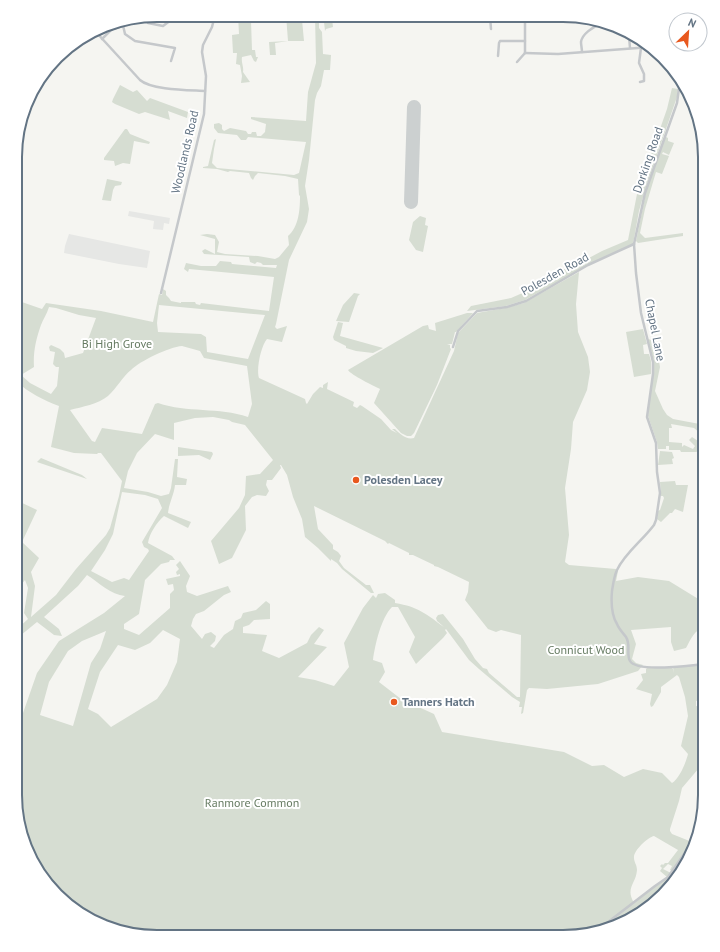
<svg xmlns="http://www.w3.org/2000/svg" width="720" height="952" font-family="'PT Sans',sans-serif">
<rect width="100%" height="100%" fill="#f5f5f1"/>
<g fill="#e6e7e5">
<path d="M 129,211 L 170,218 L 169,224 L 164,223 L 163,230 L 153,229 L 154,221 L 128,216 Z"/>
<path d="M 69,234 L 150,251 L 147,268 L 119,264 L 64,253 L 65,246 Z"/>
</g>
<g fill="#d6ddd2" fill-rule="evenodd">
<path d="M 238,15 L 249,15 L 251,21 L 252,50 L 255,50 L 256,57 L 258,57 L 256,62 L 254,61 L 251,55 L 242,57 C 241,63 244,67 243,72 L 250,82 L 241,83 L 242,76 L 240,65 L 236,64 L 237,53 L 233,53 L 232,35 L 239,34 Z"/>
<path d="M 286,15 L 301,15 L 311,18 L 302,20 L 304,41 L 288,41 L 275,43 L 276,55 L 270,55 L 269,42 L 288,41 Z"/>
<path d="M 315,15 L 343,16 L 343,18 L 340,16 L 332,19 L 333,27 L 326,29 L 325,31 L 324,22 L 319,21 L 319,28 L 322,32 L 323,54 L 331,55 L 330,70 L 324,70 L 321,86 L 317,93 L 315,100 L 309,160 L 305,186 L 309,209 L 307,222 L 289,260 L 276,324 L 275,327 L 277,329 L 287,326 L 282,342 L 267,339 C 261,346 256,369 259,378 L 305,399 L 306,403 L 307,404 L 313,394 L 320,387 L 323,388 L 323,385 L 328,382 L 327,389 L 354,402 L 353,406 L 357,408 L 360,405 L 362,406 L 381,419 L 391,430 L 397,433 L 392,429 L 395,429 C 400,434 406,440 414,438 L 454,351 L 458,333 L 477,313 L 505,308 L 524,303 L 579,272 L 576,304 L 578,332 L 588,357 L 590,372 L 587,390 L 573,422 L 571,449 L 565,488 L 569,535 L 565,562 L 569,565 L 616,569 L 618,571 L 616,581 L 638,577 L 669,581 L 700,600 L 705,588 L 705,627 C 694,630 691,639 686,648 L 674,651 L 671,642 L 671,627 L 631,630 L 636,644 L 632,659 L 636,663 L 643,665 L 638,671 L 598,684 L 547,689 L 529,688 L 527,690 L 523,713 L 521,714 L 522,707 L 519,707 L 520,702 L 512,697 L 479,669 L 469,660 L 446,629 L 445,630 L 447,633 L 443,638 L 416,664 L 409,652 L 415,637 L 398,607 L 392,607 C 381,618 375,645 373,660 L 382,663 L 385,672 L 379,682 L 401,699 L 434,714 L 442,732 L 564,752 L 592,766 L 604,765 L 624,777 L 643,769 L 662,773 L 672,783 C 680,778 686,762 688,754 L 681,746 L 688,716 L 685,697 L 679,677 L 677,675 L 661,687 L 661,692 L 653,706 L 651,707 L 650,704 L 652,694 L 636,689 L 643,680 L 641,674 L 646,673 L 646,669 L 647,668 L 671,667 L 673,669 L 674,673 L 673,667 L 705,664 L 705,698 L 703,695 L 699,694 L 699,700 L 696,701 L 696,706 L 705,708 L 705,761 L 682,788 L 679,801 L 670,829 L 670,831 L 672,834 L 692,842 L 681,874 L 626,922 L 563,937 L 139,936 L 78,913 L 30,858 L 15,795 L 15,712 L 23,713 L 37,673 L 59,641 L 104,613 L 125,596 C 111,595 98,582 87,575 L 78,586 L 44,617 L 59,629 L 62,636 L 54,635 L 37,622 L 15,640 L 15,631 L 28,619 L 24,613 L 28,588 L 25,580 L 15,592 L 15,583 L 23,574 L 15,569 L 16,500 L 37,510 L 22,542 L 39,558 L 31,572 L 35,586 L 31,617 L 56,595 L 76,569 L 106,535 L 110,528 L 119,496 L 122,481 L 101,453 L 98,453 L 97,454 L 74,453 L 51,447 L 59,406 C 43,400 29,393 16,381 L 16,300 L 42,309 L 46,303 L 101,311 L 153,322 L 159,294 L 162,295 L 163,289 L 166,291 L 166,295 L 169,298 L 171,301 L 181,303 L 181,302 L 195,302 L 196,304 L 200,305 L 201,303 L 269,311 L 274,277 L 189,269 L 188,272 L 184,269 L 186,263 L 201,266 L 216,266 L 220,261 L 231,262 L 232,264 L 276,268 L 277,265 L 263,265 L 261,263 L 257,262 L 255,264 L 250,262 L 249,257 L 204,254 L 202,251 L 205,249 L 215,254 L 215,239 L 200,235 L 207,234 L 215,235 L 219,242 L 217,252 L 225,254 L 258,256 L 275,259 L 279,257 L 289,245 L 288,236 C 299,227 300,209 300,196 L 299,195 L 298,179 L 285,176 L 258,173 L 255,176 L 253,180 L 251,178 L 249,173 L 230,171 L 228,172 L 217,169 L 203,168 L 203,167 L 208,166 L 214,140 L 216,139 L 214,149 L 212,163 L 217,168 L 294,175 L 299,173 L 306,142 L 248,137 L 246,140 L 241,140 L 237,135 L 218,133 L 214,128 L 214,124 L 219,123 L 222,125 L 222,129 L 224,131 L 230,128 L 246,131 L 248,134 L 251,134 L 252,132 L 256,132 L 257,136 L 261,136 L 265,132 L 266,124 L 251,119 L 251,117 L 306,121 L 308,92 L 316,63 ZM 159,305 L 265,315 L 248,359 L 207,352 L 206,337 L 201,334 L 158,332 L 157,323 ZM 49,307 L 56,308 L 79,315 L 96,318 L 83,353 L 65,358 L 64,353 L 60,349 L 51,345 L 49,347 L 50,351 L 55,352 L 53,364 L 56,367 L 59,367 L 57,386 L 51,394 L 30,383 L 21,375 L 34,367 C 33,352 36,339 41,325 C 43,319 47,314 49,307 ZM 182,346 L 200,351 L 204,358 L 247,366 L 252,404 L 248,417 C 219,407 187,413 158,403 L 155,404 L 142,434 L 102,428 L 95,442 L 92,441 L 70,410 C 82,407 98,404 108,396 C 117,388 122,377 131,370 C 140,361 169,347 182,346 ZM 213,417 L 229,420 L 232,422 L 245,425 L 273,460 L 260,474 L 246,476 L 245,495 L 239,508 L 211,541 L 219,564 L 232,558 L 246,530 L 245,506 L 252,497 L 257,495 L 266,496 L 269,491 L 266,485 L 267,480 L 272,480 L 281,468 L 280,465 L 281,465 L 287,475 L 293,497 L 302,519 L 305,537 L 318,548 L 331,561 L 331,559 L 337,563 L 342,569 L 371,593 L 374,593 L 370,585 L 366,585 L 344,568 L 339,561 L 341,556 L 338,552 L 333,549 L 333,545 L 318,529 L 314,506 L 385,541 L 388,544 L 389,543 L 409,553 L 409,555 L 413,555 L 434,565 L 434,566 L 438,567 L 469,582 L 468,592 L 465,600 L 488,629 L 496,632 L 501,630 L 521,635 L 520,697 L 517,697 L 489,673 L 487,669 L 483,668 L 475,659 L 463,639 L 443,614 L 438,615 L 436,618 L 437,621 L 444,627 C 426,614 419,607 395,603 L 395,600 L 385,593 L 378,594 L 376,598 L 373,595 L 363,608 L 344,643 L 349,667 L 334,686 L 315,680 L 298,677 L 327,647 L 314,644 L 324,630 L 319,627 L 311,635 L 307,643 L 279,658 L 262,651 L 267,635 L 243,633 L 243,627 L 249,625 L 254,620 L 270,619 L 270,604 L 266,601 L 256,610 L 243,613 L 241,618 L 235,621 L 233,629 L 224,635 L 214,648 L 210,646 L 215,641 L 216,636 L 211,632 L 205,634 L 202,639 L 191,626 L 193,619 L 196,614 L 204,611 L 224,595 L 231,592 L 228,586 L 197,596 L 187,592 L 186,586 L 190,576 L 180,561 L 176,565 L 179,569 L 176,572 L 177,575 L 180,574 L 180,576 L 166,579 L 168,585 L 173,584 L 174,590 L 170,594 L 170,608 L 139,635 L 124,629 L 124,624 L 139,614 L 145,580 L 161,564 L 169,562 L 170,560 L 175,560 L 172,556 L 148,543 C 149,534 157,522 164,516 L 188,528 L 191,522 L 168,513 C 169,503 174,495 175,485 L 186,485 L 187,479 L 177,477 L 178,459 L 175,459 L 171,488 L 169,494 L 161,496 L 148,492 L 124,488 L 128,471 L 137,453 L 155,434 L 174,440 L 174,423 L 195,418 ZM 122,492 L 145,495 L 158,499 L 162,508 L 142,542 L 144,547 L 148,549 L 149,551 L 129,580 L 124,578 L 112,582 L 91,571 L 105,550 L 113,534 ZM 163,630 L 180,639 L 177,662 L 167,685 L 157,699 L 111,727 L 98,714 L 88,709 L 100,672 L 118,645 L 135,650 L 150,643 ZM 106,631 L 100,649 L 91,663 L 73,726 L 40,715 L 49,682 L 68,651 L 82,641 ZM 654,836 L 678,850 L 668,863 L 665,863 L 663,865 L 662,864 L 660,866 L 662,868 L 660,871 L 667,877 L 671,873 L 663,869 L 668,864 L 672,866 L 670,870 L 672,871 L 684,855 L 668,877 L 634,903 C 625,888 636,884 637,870 C 637,865 634,862 634,858 C 633,851 648,837 654,836 Z"/>
<path d="M 120,85 L 133,92 L 137,90 L 147,101 L 150,98 L 188,112 L 187,118 L 168,111 L 170,120 L 145,112 L 139,114 L 115,104 L 112,102 L 113,99 Z"/>
<path d="M 672,88 L 678,89 L 677,97 L 645,190 L 639,211 L 633,244 L 590,264 L 525,300 L 506,306 L 467,311 L 471,306 L 511,298 L 534,288 L 557,275 L 557,272 L 559,269 L 566,269 L 569,265 L 574,266 L 602,251 L 628,240 L 637,194 L 667,109 Z"/>
<path d="M 125,129 L 127,129 L 130,134 L 150,142 L 149,144 L 134,141 L 130,164 L 123,163 L 115,166 L 114,161 L 104,160 L 104,158 Z"/>
<path d="M 666,137 L 668,138 L 668,141 L 674,143 L 669,155 L 663,152 L 662,154 L 669,156 L 662,174 L 656,172 L 645,209 L 640,233 L 645,238 L 683,233 L 683,236 L 638,243 L 636,241 L 646,192 L 664,138 Z"/>
<path d="M 107,179 L 122,182 L 121,185 L 115,186 L 113,190 L 111,201 L 102,200 Z"/>
<path d="M 420,216 L 426,218 L 425,225 L 428,226 L 423,252 L 416,250 L 409,240 L 413,222 Z"/>
<path d="M 354,293 L 360,294 L 358,296 L 349,322 L 336,321 L 343,305 Z"/>
<path d="M 467,313 L 473,313 L 456,332 L 455,332 L 452,344 L 447,344 L 450,345 L 450,348 L 451,349 L 437,385 L 414,433 L 411,436 L 407,436 L 401,433 L 374,403 L 380,389 C 374,386 351,375 348,370 L 423,326 L 428,325 L 429,329 L 436,331 L 435,323 Z"/>
<path d="M 338,322 L 343,323 L 340,336 L 383,348 L 373,353 L 356,351 L 346,348 L 346,346 L 334,340 L 333,337 Z"/>
<path d="M 643,329 L 647,344 L 643,345 L 644,354 L 649,354 L 651,361 L 651,374 L 634,377 L 626,332 Z"/>
<path d="M 648,339 L 655,341 L 660,367 L 655,391 L 663,409 L 667,415 L 673,419 L 705,425 L 705,446 L 703,450 L 696,452 L 681,452 L 680,450 L 669,450 L 669,446 L 666,446 L 666,449 L 658,449 L 657,442 L 648,416 L 654,362 ZM 671,424 L 694,428 L 701,434 L 701,440 L 698,441 L 692,437 L 689,440 L 695,446 L 693,449 L 684,445 L 682,447 L 682,443 L 669,442 L 669,428 L 672,428 Z"/>
<path d="M 178,447 L 212,452 L 213,454 L 210,460 L 199,455 L 178,456 Z"/>
<path d="M 660,451 L 672,452 L 674,458 L 672,459 L 673,464 L 658,465 Z"/>
<path d="M 41,458 L 82,475 L 87,479 L 37,462 Z"/>
<path d="M 675,481 L 676,485 L 688,485 L 683,512 L 675,509 L 672,513 L 670,513 L 661,522 L 657,519 L 658,511 L 660,510 L 664,498 L 663,496 L 661,496 L 660,482 Z"/>
</g>
<g fill="none" stroke-linecap="round" stroke-linejoin="round">
<path stroke="#ccd0d0" stroke-width="14" d="M 411,202 L 414,107"/>
<g stroke="#c5c8cb" stroke-width="2.5">
<path d="M 490,16 L 491,29"/>
<path d="M 525,16 L 525,53"/>
<path d="M 122,21 L 125,34 L 135,41 L 175,48 L 171,61"/>
<path d="M 148,23 L 163,26 L 171,20 L 197,15"/>
<path d="M 96,32 L 140,80 C 151,90 190,90 205,91"/>
<path d="M 629,36 L 630,48"/>
<path d="M 102,39 L 112,29 L 123,26"/>
<path d="M 582,52 C 582,49 581,45 581,42 C 582,34 593,27 600,24"/>
<path d="M 525,53 L 558,54 L 651,47"/>
<path d="M 498,56 L 499,43 L 500,41 L 525,41"/>
<path d="M 517,62 L 525,53"/>
<path d="M 640,82 L 644,81 L 644,74 L 639,63 L 641,48"/>
<path d="M 634,244 L 636,273 L 641,313 L 653,362 L 653,374 L 647,417 L 656,443 L 657,472 L 660,493 L 656,520 L 654,525 C 642,541 625,553 617,570 C 614,576 613,585 612,591 C 611,602 611,614 617,624 C 619,629 623,633 626,637 C 631,645 626,654 630,661 C 637,673 691,665 705,664"/>
<path d="M 634,244 L 645,193 L 677,103 L 680,81"/>
<path d="M 161,293 L 204,114 L 206,76 L 202,52 L 203,45 L 212,27 L 215,15"/>
<path d="M 453,347 L 458,331 L 477,311 L 507,307 L 526,301 L 588,265 L 634,244"/>
<path d="M 599,929 L 655,886 L 668,877 L 691,844"/>
</g>
</g>
<g fill="#e8581e" stroke="#fff" stroke-width="1.5">
<circle cx="356" cy="480" r="4"/>
<circle cx="394" cy="702" r="4"/>
</g>
<g text-anchor="middle" stroke-width="4" stroke-linejoin="round" paint-order="stroke">
<g font-size="12" fill="#637484" stroke="#fff">
<text transform="translate(185 152) rotate(-77)" y="4">Woodlands Road</text>
<text transform="translate(648 160) rotate(-71)" y="4">Dorking Road</text>
<text transform="translate(555 274) rotate(-29)" y="4">Polesden Road</text>
<text transform="translate(655 330) rotate(79)" y="4">Chapel Lane</text>
</g>
<g font-size="12" fill="#667b62" stroke="#fff">
<text x="117" y="348">Bi High Grove</text>
<text x="586" y="654">Connicut Wood</text>
<text x="252" y="807">Ranmore Common</text>
</g>
<g font-size="12" font-weight="bold" fill="#637484" stroke="#fff" text-anchor="start">
<text x="364" y="484">Polesden Lacey</text>
<text x="402" y="706">Tanners Hatch</text>
</g>
</g>
<path d="M0 0H720V952H0ZM157 22H563A135 135 0 0 1 698 157V795A135 135 0 0 1 563 930H157A135 135 0 0 1 22 795V157A135 135 0 0 1 157 22Z" fill="#fff" fill-rule="evenodd"/>
<path fill="none" stroke="#637484" stroke-width="2" d="M157 22H563A135 135 0 0 1 698 157V795A135 135 0 0 1 563 930H157A135 135 0 0 1 22 795V157A135 135 0 0 1 157 22Z"/>
<g transform="translate(688 32) rotate(25)"><circle r="19" fill="#ffffff" stroke="#c1c7ce"/>
<path d="M0-3L7 15L0 10L-7 15Z" fill="#e8581e"/>
<text y="-6" font-size="11" font-weight="bold" text-anchor="middle" fill="#637484">N</text>
</g>
</svg>
